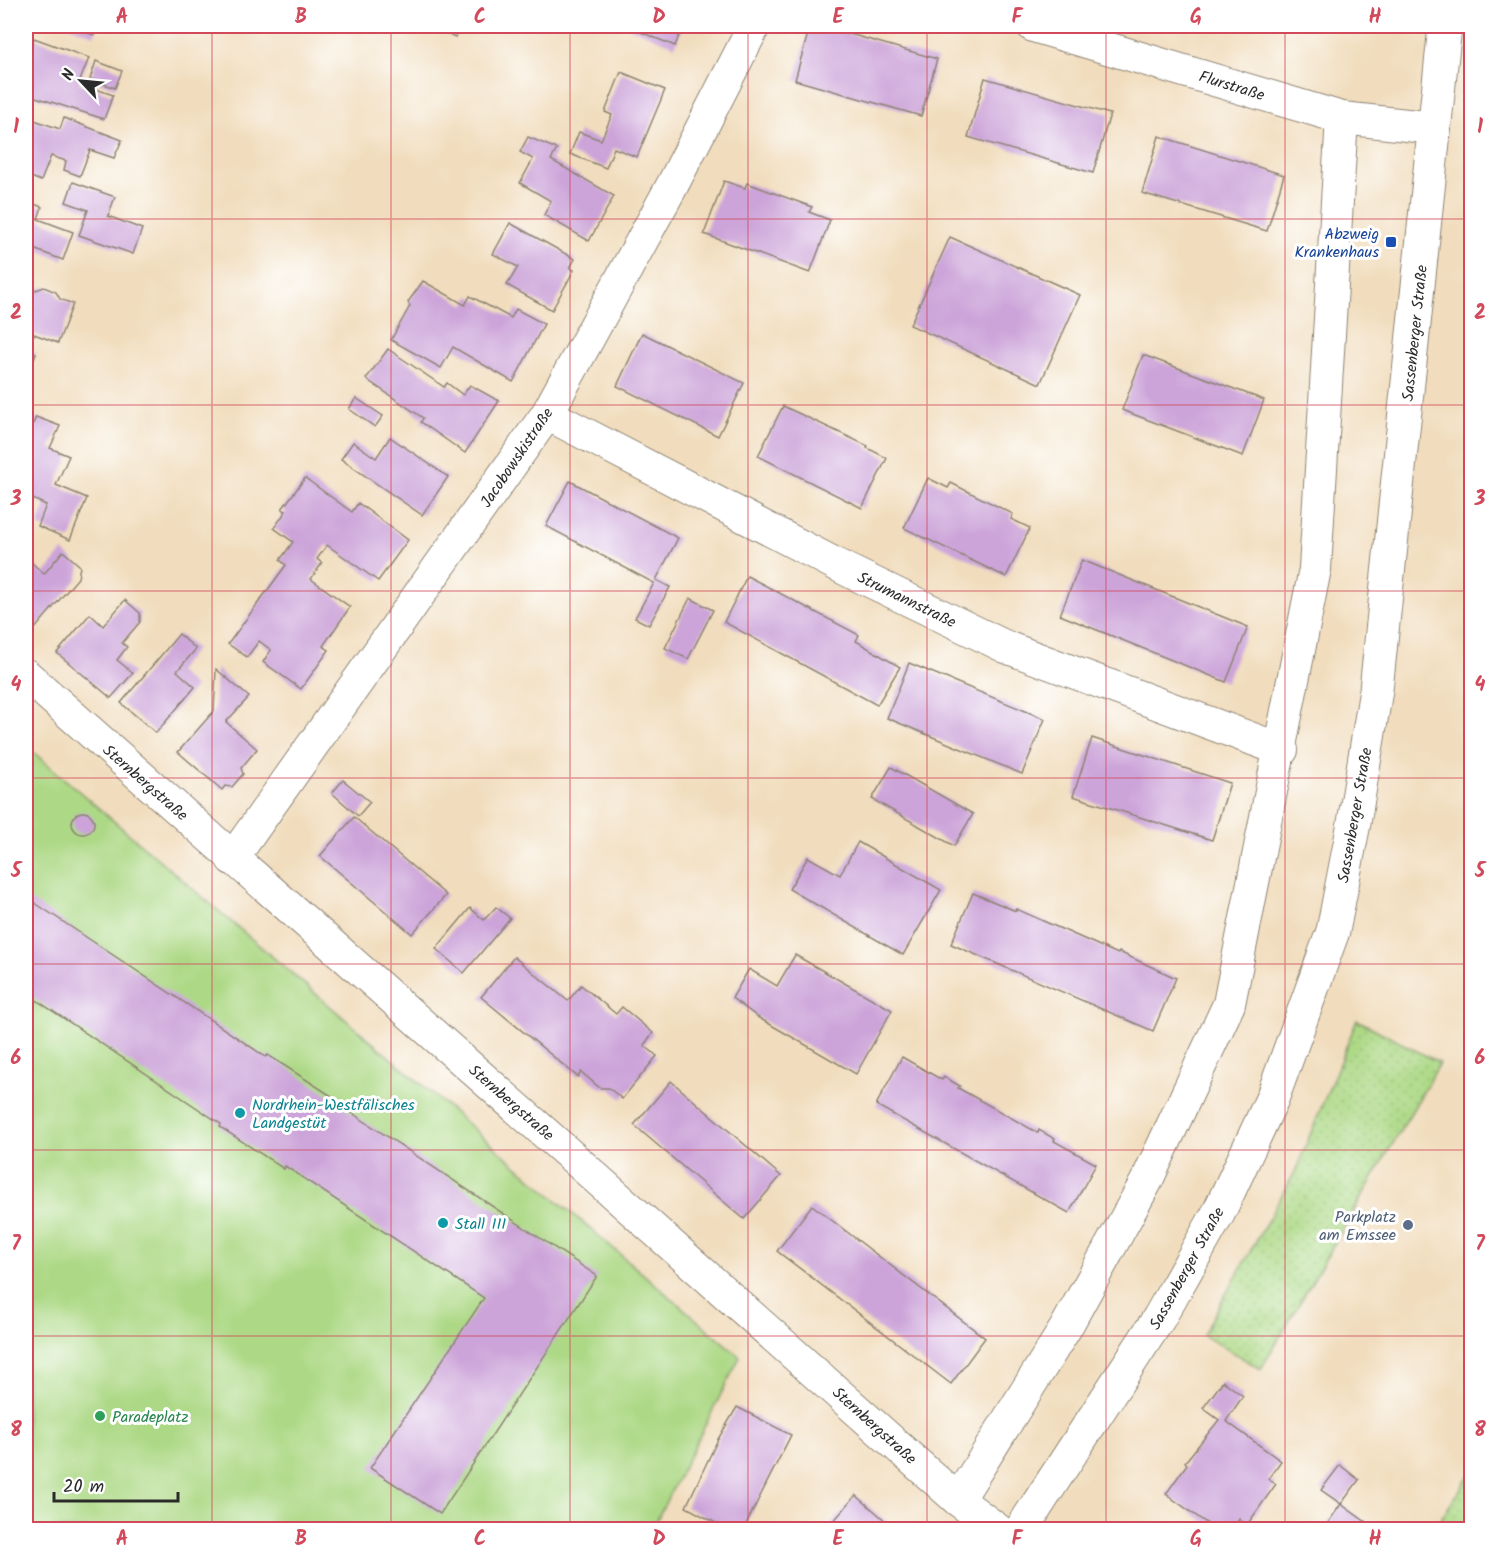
<svg xmlns="http://www.w3.org/2000/svg" width="1497" height="1555" font-family="Kalam,sans-serif">
<defs>
<pattern id="grass-dots" width="8" height="8" patternUnits="userSpaceOnUse" patternTransform="scale(1.5)"><rect width="8" height="8" fill="#add986"/><path d="M2 2h.1M6 6h.1" fill="none" stroke="#95ba74" stroke-width="1.8" stroke-linecap="round"/></pattern>
</defs>
<rect width="100%" height="100%" fill="#fff"/>
<filter id="ink" filterUnits="userSpaceOnUse"><feTurbulence type="fractalNoise" baseFrequency=".0167" numOctaves="2"/><feDisplacementMap in="SourceGraphic" scale="12" xChannelSelector="R" yChannelSelector="G"/><feConvolveMatrix kernelMatrix="1 2 1 2 8 2 1 2 1" color-interpolation-filters="sRGB"/></filter>
<filter id="wash" filterUnits="userSpaceOnUse"><feTurbulence type="fractalNoise" baseFrequency=".008" numOctaves="4" result="noise"/><feDisplacementMap in="SourceGraphic" scale="24" xChannelSelector="R" yChannelSelector="G"/><feGaussianBlur stdDeviation="1.35" result="paint"/><feColorMatrix in="noise" values="0 0 0 0 0 0 0 0 0 0 0 0 0 0 0 0 0 1.4 0 .05"/><feComposite in="paint" operator="in"/></filter>
<g filter="url(#wash)">
<rect width="100%" height="100%" fill="#f1ddbd"/>
<g fill="url(#grass-dots)" stroke="#6c8258" stroke-width="1.5">
<path d="M 1357,1020 L 1440,1063 L 1261,1369 L 1203,1335 L 1295,1172 Z"/>
<path d="M 1471,1473 L 1471,1529 L 1447,1529 L 1438,1523 Z"/>
</g>
<path fill="#add986" stroke="#6c8258" stroke-width="1.5" d="M 26,746 L 740,1357 L 652,1529 L 26,1529 Z"/>
<g id="blocks">
<g fill="#cca4d9">
<path d="M 68,26 L 98,26 L 94,35 Z"/>
<path d="M 427,26 L 460,26 L 455,37 Z"/>
<path d="M 626,26 L 683,26 L 675,46 Z"/>
<path d="M 810,26 L 822,26 L 937,59 L 921,116 L 795,80 Z"/>
<path d="M 34,38 L 89,58 L 79,83 L 113,95 L 104,119 L 26,94 L 26,61 Z"/>
<path d="M 96,61 L 122,71 L 115,88 L 90,79 Z"/>
<path d="M 621,72 L 665,90 L 637,157 L 614,148 L 606,168 L 570,154 L 579,132 L 601,140 L 612,115 L 605,112 Z"/>
<path d="M 985,78 L 1110,114 L 1093,173 L 968,137 Z"/>
<path d="M 26,117 L 60,129 L 64,118 L 122,140 L 114,158 L 90,150 L 80,176 L 64,170 L 66,161 L 51,156 L 41,181 L 26,175 Z"/>
<path d="M 1159,136 L 1284,175 L 1267,231 L 1142,193 Z"/>
<path d="M 528,137 L 557,149 L 551,160 L 614,196 L 589,241 L 544,215 L 551,201 L 520,183 L 533,159 L 520,152 Z"/>
<path d="M 724,181 L 745,188 L 747,183 L 812,207 L 809,212 L 830,220 L 810,273 L 704,234 Z"/>
<path d="M 73,182 L 115,197 L 108,216 L 142,229 L 133,254 L 79,235 L 88,210 L 66,202 Z"/>
<path d="M 26,201 L 42,207 L 38,219 L 73,232 L 63,260 L 28,247 L 26,252 Z"/>
<path d="M 510,223 L 575,259 L 570,268 L 574,270 L 552,310 L 507,285 L 518,267 L 493,254 Z"/>
<path d="M 950,237 L 1080,295 L 1040,384 L 910,325 Z"/>
<path d="M 423,281 L 465,305 L 470,296 L 511,318 L 516,309 L 544,324 L 513,382 L 453,347 L 441,368 L 391,340 L 410,306 L 408,302 Z"/>
<path d="M 26,286 L 36,290 L 44,287 L 56,292 L 60,299 L 73,304 L 58,343 L 34,334 L 29,340 L 26,339 Z"/>
<path d="M 642,333 L 744,383 L 718,436 L 617,386 Z"/>
<path d="M 26,349 L 36,353 L 29,372 L 26,371 Z"/>
<path d="M 388,349 L 444,387 L 447,383 L 463,395 L 470,385 L 499,401 L 465,453 L 421,422 L 423,418 L 366,379 Z"/>
<path d="M 1143,355 L 1264,400 L 1243,456 L 1122,410 Z"/>
<path d="M 356,398 L 383,416 L 375,427 L 349,409 Z"/>
<path d="M 783,406 L 868,446 L 867,448 L 887,458 L 862,508 L 758,456 Z"/>
<path d="M 36,417 L 60,426 L 50,448 L 69,456 L 56,485 L 87,498 L 70,540 L 38,526 L 46,505 L 26,496 L 26,441 Z"/>
<path d="M 390,437 L 448,477 L 422,515 L 341,459 L 353,442 L 376,458 Z"/>
<path d="M 305,478 L 352,512 L 358,503 L 408,540 L 378,581 L 327,545 L 317,559 L 322,563 L 311,579 L 350,607 L 323,646 L 329,650 L 301,689 L 263,662 L 271,650 L 259,641 L 247,657 L 228,644 L 286,565 L 280,560 L 293,542 L 274,528 L 286,511 L 282,509 Z"/>
<path d="M 928,478 L 948,488 L 951,483 L 1013,514 L 1011,519 L 1030,528 L 1006,577 L 904,528 Z"/>
<path d="M 570,481 L 678,538 L 656,580 L 670,587 L 649,625 L 635,618 L 654,583 L 546,526 Z"/>
<path d="M 63,551 L 80,566 L 78,578 L 33,631 L 26,625 L 26,566 L 30,561 L 44,574 Z"/>
<path d="M 1082,560 L 1248,627 L 1226,682 L 1060,615 Z"/>
<path d="M 747,576 L 859,635 L 856,641 L 900,667 L 877,705 L 724,622 Z"/>
<path d="M 690,598 L 713,610 L 688,659 L 665,648 Z"/>
<path d="M 125,600 L 140,613 L 140,622 L 122,643 L 127,647 L 117,660 L 133,673 L 111,698 L 57,653 L 90,614 L 103,626 Z"/>
<path d="M 179,634 L 196,649 L 177,671 L 195,687 L 156,733 L 121,703 Z"/>
<path d="M 909,663 L 1045,719 L 1022,774 L 887,718 Z"/>
<path d="M 216,669 L 249,697 L 226,722 L 257,749 L 241,768 L 243,774 L 232,787 L 225,786 L 222,790 L 178,752 L 214,711 Z"/>
<path d="M 1092,738 L 1230,783 L 1212,840 L 1073,796 Z"/>
<path d="M 891,767 L 973,814 L 954,846 L 872,799 Z"/>
<path d="M 343,780 L 370,802 L 358,816 L 332,793 Z"/>
<circle cx="83" cy="823" r="11"/>
<path d="M 354,817 L 446,895 L 412,934 L 320,856 Z"/>
<path d="M 858,842 L 941,890 L 903,955 L 789,889 L 808,857 L 840,875 Z"/>
<path d="M 973,893 L 1016,911 L 1016,909 L 1118,954 L 1119,952 L 1176,978 L 1153,1031 L 951,944 Z"/>
<path d="M 26,897 L 266,1057 L 268,1055 L 333,1097 L 331,1099 L 597,1276 L 440,1514 L 370,1468 L 484,1298 L 285,1166 L 284,1169 L 220,1127 L 221,1124 L 26,993 Z"/>
<path d="M 496,907 L 510,918 L 464,973 L 436,949 L 470,908 L 484,920 Z"/>
<path d="M 795,955 L 892,1010 L 856,1074 L 759,1018 L 732,998 L 749,969 L 777,986 Z"/>
<path d="M 514,957 L 568,1001 L 581,985 L 616,1014 L 622,1007 L 653,1033 L 644,1045 L 657,1056 L 622,1099 L 609,1088 L 600,1088 L 581,1072 L 578,1077 L 481,997 Z"/>
<path d="M 902,1057 L 942,1080 L 944,1077 L 951,1081 L 960,1086 L 958,1088 L 1038,1133 L 1039,1130 L 1055,1139 L 1054,1141 L 1096,1164 L 1069,1213 L 876,1105 Z"/>
<path d="M 671,1081 L 781,1176 L 744,1219 L 634,1125 Z"/>
<path d="M 812,1205 L 985,1338 L 951,1384 L 777,1251 Z"/>
<path d="M 1223,1381 L 1243,1396 L 1226,1421 L 1281,1461 L 1268,1479 L 1276,1484 L 1247,1525 L 1239,1519 L 1232,1530 L 1216,1530 L 1166,1494 L 1187,1464 L 1185,1462 L 1219,1420 L 1203,1408 Z"/>
<path d="M 737,1407 L 791,1435 L 743,1530 L 729,1530 L 686,1507 L 718,1439 Z"/>
<path d="M 1340,1465 L 1359,1480 L 1341,1504 L 1377,1530 L 1323,1530 L 1341,1504 L 1321,1490 Z"/>
<path d="M 856,1495 L 896,1530 L 826,1530 Z"/>
</g>
</g>
</g>
<g filter="url(#ink)">
<use href="#blocks" fill-opacity="0" stroke="#8e8474" stroke-width="1.5"/>
<g fill="none" stroke-linecap="round" stroke-linejoin="round">
<defs>
<g id="minor">
<path d="M 1033,26 L 1342,118 L 1435,128"/>
<path d="M 547,414 L 847,570 L 1006,647 L 1282,750"/>
<path d="M 26,675 C 337,950 649,1223 958,1500 L 998,1530"/>
<path d="M 232,859 L 547,414 L 673,184 L 754,26"/>
<path d="M 958,1500 L 1065,1329 L 1147,1180 L 1229,1004 L 1315,569 L 1342,118"/>
</g>
<path id="tertiary" d="M 1021,1530 L 1159,1318 L 1219,1212 L 1272,1099 L 1333,931 L 1354,823 L 1376,690 L 1445,26"/>
</defs>
<use href="#minor" stroke="#8e8474" stroke-width="34"/>
<use href="#tertiary" stroke="#8e8474" stroke-width="35"/>
<use href="#minor" stroke="#fff" stroke-width="32"/>
<use href="#tertiary" stroke="#fff" stroke-width="33"/>
</g>
</g>
<path fill="none" stroke="#d1495b" stroke-width="1.5" stroke-opacity="0.55" d="M 212,26 L 212,1530M 391,26 L 391,1530M 570,26 L 570,1530M 748,26 L 748,1530M 927,26 L 927,1530M 1106,26 L 1106,1530M 1285,26 L 1285,1530M 26,219 L 1472,219M 26,405 L 1472,405M 26,591 L 1472,591M 26,778 L 1472,778M 26,964 L 1472,964M 26,1150 L 1472,1150M 26,1336 L 1472,1336"/>
<rect fill="#1a4fb4" stroke="#fff" stroke-width="2" x="1385" y="236" width="12" height="12" rx="3"/>
<g fill="#0f9aa8" stroke="#fff" stroke-width="2">
<circle cx="240" cy="1113" r="6"/>
<circle cx="443" cy="1223" r="6"/>
</g>
<circle fill="#5c6f8a" stroke="#fff" stroke-width="2" cx="1408" cy="1225" r="6"/>
<circle fill="#2e9e5b" stroke="#fff" stroke-width="2" cx="100" cy="1416" r="6"/>
<g text-anchor="middle" stroke-width="6" stroke-linejoin="round" paint-order="stroke">
<g font-size="16" fill="#2b2b2b" stroke="#fff">
<text transform="translate(1232 85) rotate(17)" y="6">Flurstraße</text>
<text transform="translate(1414 333) rotate(-84)" y="6">Sassenberger Straße</text>
<text transform="translate(516 457) rotate(-56)" y="6">Jacobowskistraße</text>
<text transform="translate(907 599) rotate(26)" y="6">Strumannstraße</text>
<text transform="translate(146 782) rotate(41)" y="6">Sternbergstraße</text>
<text transform="translate(1354 815) rotate(-80)" y="6">Sassenberger Straße</text>
<text transform="translate(512 1102) rotate(41)" y="6">Sternbergstraße</text>
<text transform="translate(1186 1268) rotate(-61)" y="6">Sassenberger Straße</text>
<text transform="translate(875 1425) rotate(42)" y="6">Sternbergstraße</text>
</g>
<g font-size="16" fill="#164399" stroke="#fff" text-anchor="end">
<text x="1379" y="239">Abzweig<tspan x="1379" dy="18">Krankenhaus</tspan></text>
</g>
<g font-size="16" fill="#0d838f" stroke="#fff" text-anchor="start">
<text x="252" y="1110">Nordrhein-Westfälisches<tspan x="252" dy="18">Landgestüt</tspan></text>
<text x="455" y="1229">Stall III</text>
</g>
<g font-size="16" fill="#4e5e75" stroke="#fff" text-anchor="end">
<text x="1396" y="1222">Parkplatz<tspan x="1396" dy="18">am Emssee</tspan></text>
</g>
<g font-size="16" fill="#27864d" stroke="#fff" text-anchor="start">
<text x="112" y="1422">Paradeplatz</text>
</g>
</g>
<rect width="1497" height="1555" fill="none" stroke="#fff" stroke-width="66"/>
<g transform="translate(81 81) rotate(296)" stroke="#ffffff" stroke-width="4.5" paint-order="stroke">
<path d="M0-4.5L10 22L0 15L-10 22Z" fill="#2b2b2b"/>
<text y="-9" font-size="16" font-weight="bold" text-anchor="middle" fill="#2b2b2b">N</text>
</g>
<path d="M54 1492v9h124v-9" fill="none" stroke="#2b2b2b" stroke-width="3"/>
<text x="63" y="1492" font-size="18" fill="#2b2b2b" stroke="#ffffff" stroke-width="4.5" paint-order="stroke">20 m</text>
<rect x="33" y="33" width="1431" height="1489" fill="none" stroke="#d1495b" stroke-width="2"/>
<g font-size="20" text-anchor="middle" font-weight="bold" fill="#d1495b">
<text x="122" y="23">A</text>
<text x="301" y="23">B</text>
<text x="480" y="23">C</text>
<text x="659" y="23">D</text>
<text x="838" y="23">E</text>
<text x="1017" y="23">F</text>
<text x="1196" y="23">G</text>
<text x="1375" y="23">H</text>
<text x="16" y="133">1</text>
<text x="1480" y="133">1</text>
<text x="16" y="319">2</text>
<text x="1480" y="319">2</text>
<text x="16" y="505">3</text>
<text x="1480" y="505">3</text>
<text x="16" y="691">4</text>
<text x="1480" y="691">4</text>
<text x="16" y="877">5</text>
<text x="1480" y="877">5</text>
<text x="16" y="1064">6</text>
<text x="1480" y="1064">6</text>
<text x="16" y="1250">7</text>
<text x="1480" y="1250">7</text>
<text x="16" y="1436">8</text>
<text x="1480" y="1436">8</text>
<text x="122" y="1545">A</text>
<text x="301" y="1545">B</text>
<text x="480" y="1545">C</text>
<text x="659" y="1545">D</text>
<text x="838" y="1545">E</text>
<text x="1017" y="1545">F</text>
<text x="1196" y="1545">G</text>
<text x="1375" y="1545">H</text>
</g>
</svg>
